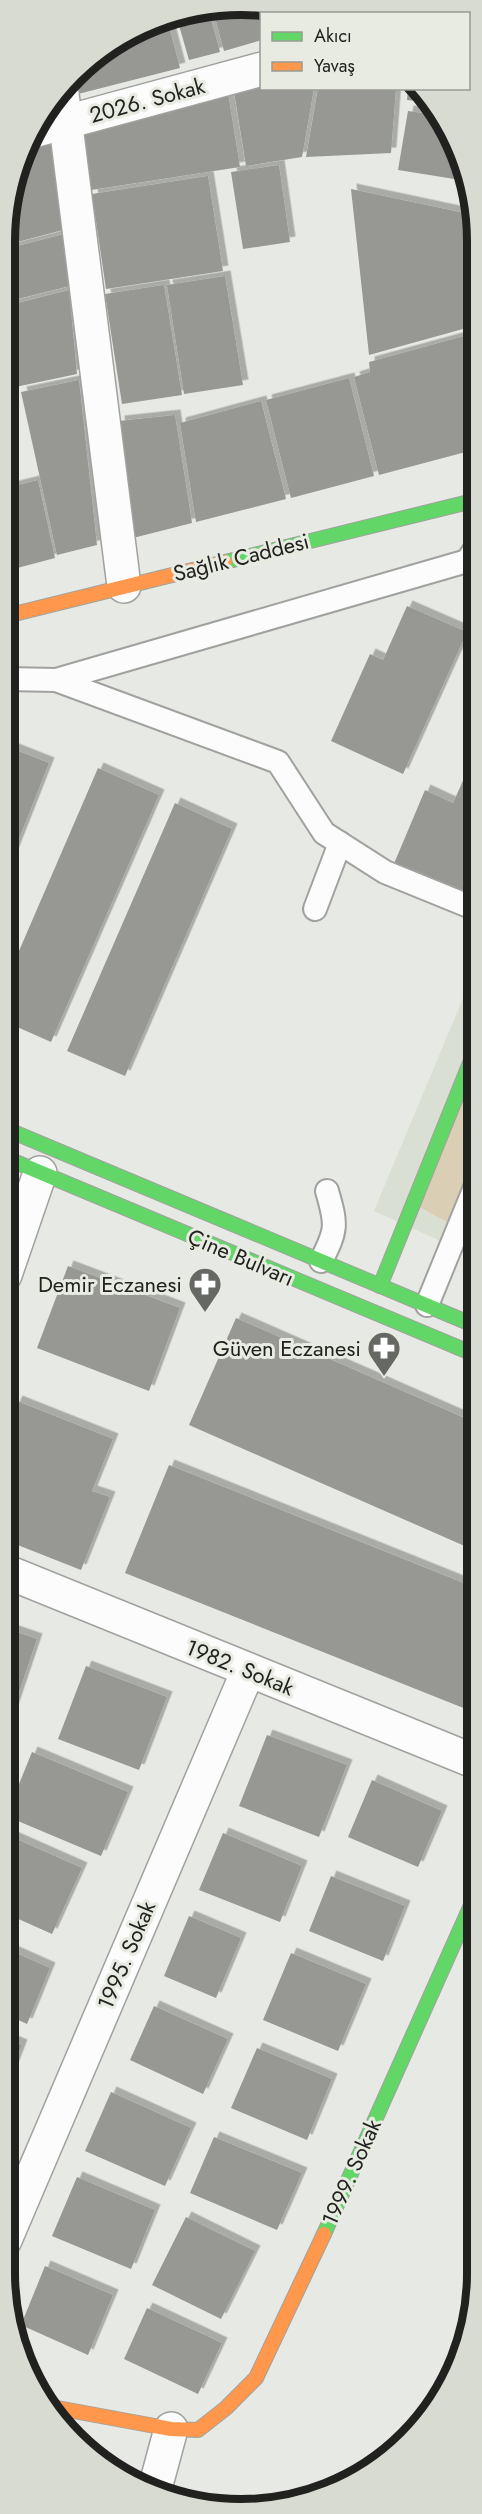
<svg xmlns="http://www.w3.org/2000/svg" width="482" height="2514" font-family="Jost,sans-serif">
<defs>
<filter id="shadow"><feDropShadow dx="5.5" dy="-5.5" stdDeviation="0" flood-color="#0004"/></filter>
</defs>
<rect width="100%" height="100%" fill="#e7e9e4"/>
<path fill="#dadfd3" d="M 476,967 L 476,1257 L 374,1211 Z"/>
<path fill="#dacfb5" d="M 476,1050 L 476,1238 L 414,1204 Z"/>
<g fill="#979894" filter="url(#shadow)">
<path d="M 272,6 L 293,14 L 262,14 L 262,40 L 224,51 L 213,10 Z"/>
<path d="M 209,11 L 220,52 L 189,60 L 176,15 Z"/>
<path d="M 167,19 L 180,68 L 78,94 L 76,77 L 97,54 Z"/>
<path d="M 262,86 L 262,88 L 314,88 L 302,157 L 246,166 L 234,92 Z"/>
<path d="M 318,88 L 396,88 L 391,153 L 306,157 Z"/>
<path d="M 408,88 L 418,88 L 427,102 L 407,100 Z"/>
<path d="M 228,93 L 240,167 L 91,190 L 82,126 Z"/>
<path d="M 408,111 L 436,115 L 459,150 L 467,181 L 398,170 Z"/>
<path d="M 53,142 L 63,230 L 6,245 L 6,210 L 27,149 Z"/>
<path d="M 279,165 L 290,242 L 243,249 L 231,172 Z"/>
<path d="M 208,176 L 223,271 L 106,289 L 92,194 Z"/>
<path d="M 351,189 L 464,213 L 463,329 L 369,355 Z"/>
<path d="M 64,234 L 70,286 L 6,302 L 6,249 Z"/>
<path d="M 225,276 L 243,385 L 184,394 L 167,285 Z"/>
<path d="M 164,285 L 182,395 L 122,404 L 105,294 Z"/>
<path d="M 69,290 L 77,374 L 6,389 L 6,306 Z"/>
<path d="M 464,336 L 477,449 L 379,475 L 354,377 L 370,372 L 369,362 Z"/>
<path d="M 349,378 L 374,476 L 291,498 L 266,400 Z"/>
<path d="M 79,380 L 97,545 L 57,555 L 21,392 Z"/>
<path d="M 261,401 L 286,499 L 196,522 L 180,423 Z"/>
<path d="M 175,415 L 192,523 L 133,538 L 119,421 Z"/>
<path d="M 38,480 L 55,558 L 6,571 L 6,488 Z"/>
<path d="M 407,606 L 467,632 L 403,774 L 331,741 L 370,654 L 383,660 Z"/>
<path d="M 6,746 L 49,763 L 6,872 Z"/>
<path d="M 477,749 L 477,814 L 476,902 L 393,866 L 425,790 L 453,803 Z"/>
<path d="M 98,768 L 159,795 L 51,1042 L 6,1022 L 6,981 Z"/>
<path d="M 175,803 L 232,829 L 125,1076 L 67,1051 Z"/>
<path d="M 68,1266 L 180,1308 L 149,1391 L 37,1348 Z"/>
<path d="M 236,1318 L 476,1423 L 476,1551 L 189,1425 Z"/>
<path d="M 17,1401 L 113,1439 L 92,1491 L 110,1497 L 81,1570 L 5,1540 L 5,1429 Z"/>
<path d="M 169,1465 L 476,1588 L 476,1713 L 125,1573 Z"/>
<path d="M 5,1628 L 37,1639 L 8,1725 L 5,1725 Z"/>
<path d="M 86,1666 L 167,1697 L 139,1770 L 58,1739 Z"/>
<path d="M 267,1735 L 347,1765 L 319,1837 L 239,1806 Z"/>
<path d="M 32,1752 L 128,1792 L 101,1856 L 6,1816 Z"/>
<path d="M 372,1780 L 442,1811 L 418,1867 L 348,1837 Z"/>
<path d="M 223,1833 L 302,1866 L 280,1922 L 199,1890 Z"/>
<path d="M 12,1837 L 82,1868 L 52,1934 L 5,1913 L 5,1854 Z"/>
<path d="M 331,1876 L 405,1906 L 383,1961 L 309,1931 Z"/>
<path d="M 189,1916 L 241,1938 L 216,1998 L 164,1976 Z"/>
<path d="M 5,1948 L 50,1968 L 27,2024 L 5,2014 Z"/>
<path d="M 291,1953 L 366,1984 L 338,2051 L 263,2020 Z"/>
<path d="M 154,2006 L 228,2039 L 203,2094 L 130,2060 Z"/>
<path d="M 5,2038 L 22,2045 L 5,2089 Z"/>
<path d="M 257,2048 L 332,2079 L 307,2140 L 231,2108 Z"/>
<path d="M 111,2092 L 191,2128 L 165,2186 L 85,2151 Z"/>
<path d="M 214,2137 L 302,2173 L 277,2230 L 190,2193 Z"/>
<path d="M 77,2177 L 155,2210 L 131,2269 L 52,2236 Z"/>
<path d="M 186,2217 L 255,2251 L 221,2319 L 152,2285 Z"/>
<path d="M 45,2266 L 113,2295 L 88,2355 L 21,2325 Z"/>
<path d="M 147,2308 L 222,2343 L 198,2394 L 124,2359 Z"/>
</g>
<g fill="none" stroke-linecap="round" stroke-linejoin="round">
<defs>
<g id="lane">
<path d="M 6,679 L 56,680 L 467,561 L 477,546"/>
<path d="M 56,680 L 278,762 L 324,833 L 385,872 L 476,909"/>
<path d="M 315,909 L 340,843"/>
<path d="M 321,1261 C 337,1230 337,1225 327,1191"/>
<path d="M 427,1305 L 476,1185"/>
</g>
<g id="street">
<path d="M 62,94 L 124,586"/>
<path d="M 33,131 L 262,69"/>
<path d="M 5,1275 L 40,1173"/>
<path d="M 5,1571 L 476,1762"/>
<path d="M 5,2240 L 248,1671"/>
<path d="M 154,2492 L 171,2429"/>
</g>
<g id="fast">
<path d="M 225,562 L 477,500"/>
<path d="M 6,1129 L 476,1326"/>
<path d="M 6,1158 L 476,1355"/>
<path d="M 380,1286 L 476,1048"/>
<path d="M 324,2234 L 476,1894"/>
</g>
<g id="slow">
<path d="M 6,616 L 225,562"/>
<path d="M 52,2407 L 171,2429 L 198,2430 L 226,2408 L 256,2378 L 324,2234"/>
</g>
</defs>
<use href="#lane" stroke="#a1a29f" stroke-width="26"/>
<use href="#street" stroke="#a1a29f" stroke-width="36"/>
<use href="#fast" stroke="#a1a29f" stroke-width="16"/>
<use href="#slow" stroke="#a1a29f" stroke-width="16"/>
<use href="#lane" stroke="#fbfcfb" stroke-width="22"/>
<use href="#street" stroke="#fbfcfb" stroke-width="33"/>
<use href="#fast" stroke="#63d668" stroke-width="14"/>
<use href="#slow" stroke="#ff974d" stroke-width="14"/>
</g>
<defs>
<symbol id="pharmacy-pin" viewBox="-11 -11 22 30"><path d="M0 17L-7.5 6A9.5 9.5 0 1 1 7.5 6Z" fill="#666864" stroke="#e8ebe2"/><path d="M-2-6h4v4h4v4h-4v4h-4v-4h-4v-4h4Z" fill="#fff"/></symbol>
</defs>
<g fill-rule="evenodd">
<use href="#pharmacy-pin" x="186" y="1265" width="38" height="52"/>
<use href="#pharmacy-pin" x="365" y="1329" width="38" height="52"/>
</g>
<g text-anchor="middle" stroke-width="6" stroke-linejoin="round" paint-order="stroke">
<g font-size="22" fill="#21221f" stroke="#e8ebe2">
<text transform="translate(147 100) rotate(-15)" y="8">2026. Sokak</text>
<text transform="translate(241 557) rotate(-14)" y="8">Sağlık Caddesi</text>
<text transform="translate(241 1257) rotate(23)" y="8">Çine Bulvarı</text>
<text transform="translate(240 1667) rotate(22)" y="8">1982. Sokak</text>
<text transform="translate(126 1955) rotate(-67)" y="8">1995. Sokak</text>
<text transform="translate(351 2172) rotate(-66)" y="8">1999. Sokak</text>
</g>
<g font-size="22" fill="#21221f" stroke="#e8ebe2" text-anchor="end">
<text x="182" y="1292">Demir Eczanesi</text>
<text x="361" y="1356">Güven Eczanesi</text>
</g>
</g>
<path d="M0 0H482V2514H0ZM241 15H241A226 226 0 0 1 467 241V2273A226 226 0 0 1 241 2499H241A226 226 0 0 1 15 2273V241A226 226 0 0 1 241 15Z" fill="#d8dbd2" fill-rule="evenodd"/>
<path fill="none" stroke="#21221f" stroke-width="8" d="M241 15H241A226 226 0 0 1 467 241V2273A226 226 0 0 1 241 2499H241A226 226 0 0 1 15 2273V241A226 226 0 0 1 241 15Z"/>
<rect x="260" y="12" width="210" height="78" fill="#e8ebe2" stroke="#989b94" stroke-width="1.5"/>
<rect x="272" y="32" width="30" height="9" fill="#63d668" stroke="#989b94" stroke-width="1.5"/>
<text x="314" y="42" font-size="18" fill="#21221f">Akıcı</text>
<rect x="272" y="62" width="30" height="9" fill="#ff974d" stroke="#989b94" stroke-width="1.5"/>
<text x="314" y="72" font-size="18" fill="#21221f">Yavaş</text>
</svg>
